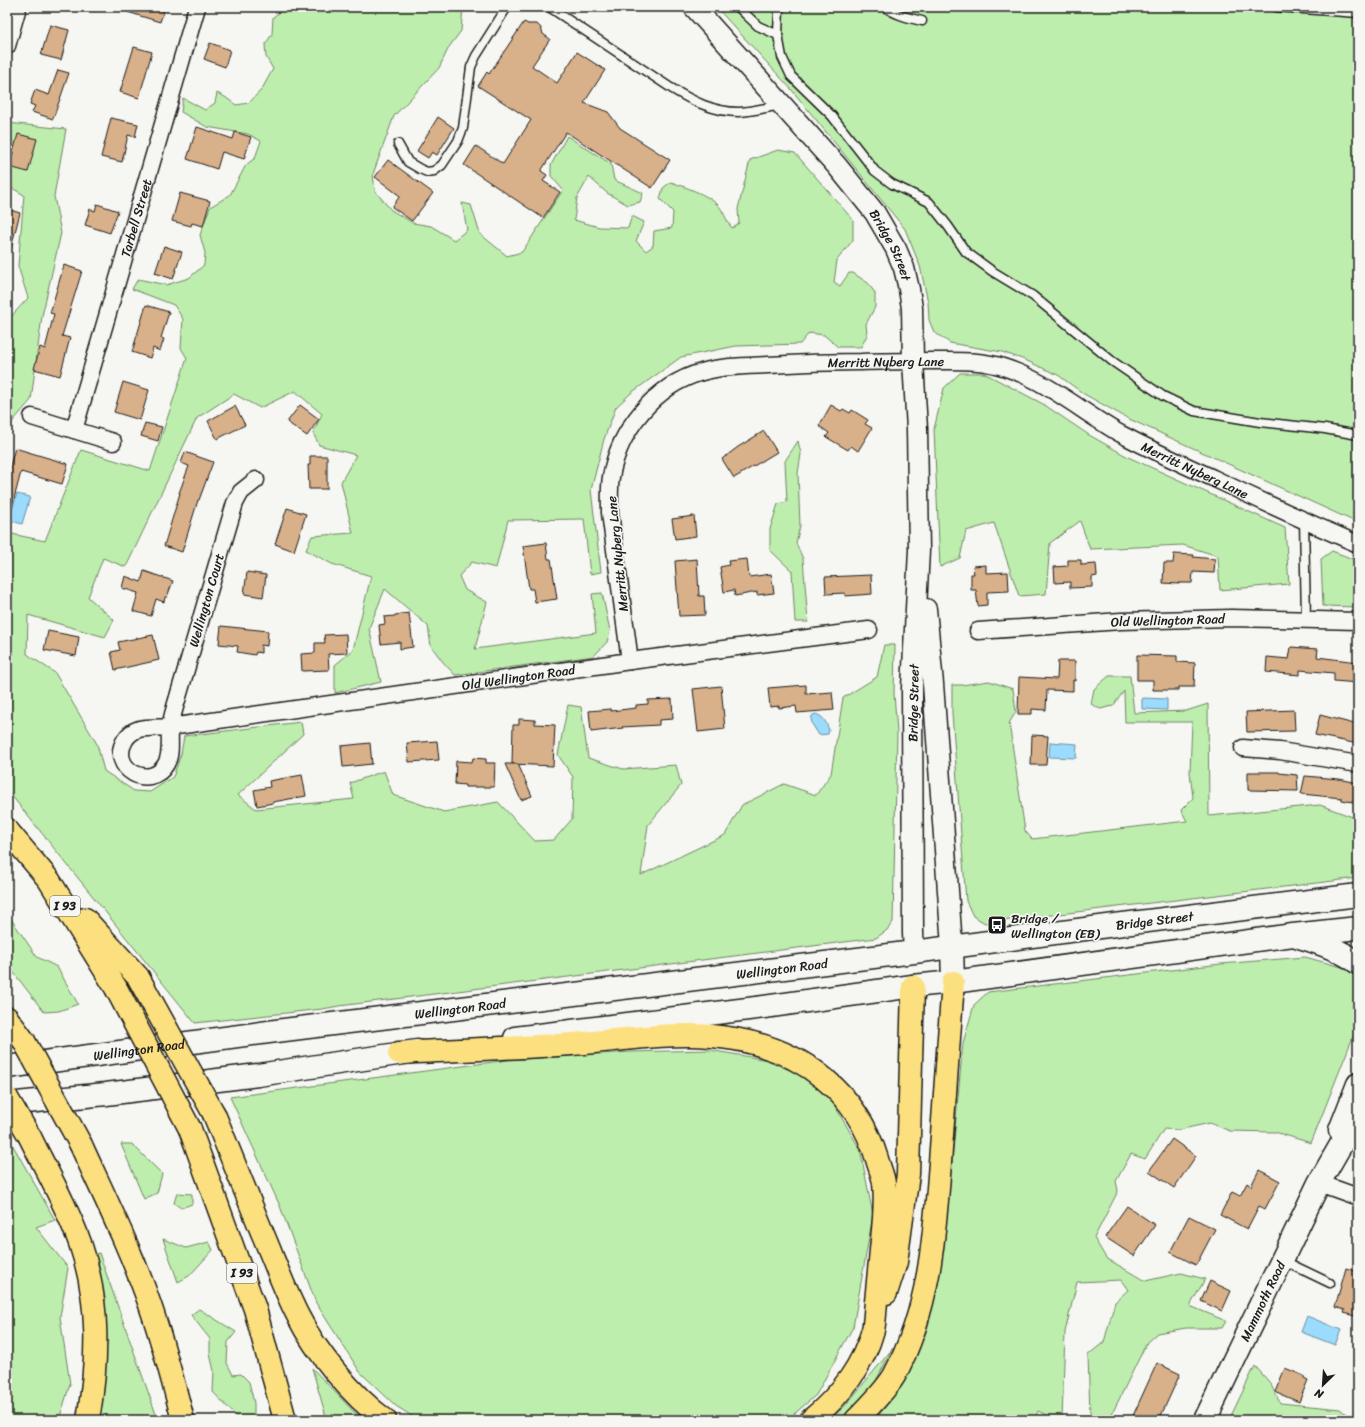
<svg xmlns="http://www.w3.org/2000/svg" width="1365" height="1427" font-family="Sriracha,sans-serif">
<rect width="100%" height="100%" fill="#f6f6f2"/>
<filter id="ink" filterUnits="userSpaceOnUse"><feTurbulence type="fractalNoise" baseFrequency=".025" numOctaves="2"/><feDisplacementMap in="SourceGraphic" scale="8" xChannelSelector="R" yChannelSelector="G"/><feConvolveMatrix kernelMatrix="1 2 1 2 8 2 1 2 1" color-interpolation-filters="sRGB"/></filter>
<g filter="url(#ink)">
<g fill="#beeead" stroke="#6d8564">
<path d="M 287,7 L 463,7 L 461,31 L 449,47 L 439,68 L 394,116 L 373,174 L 375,191 L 391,210 L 413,223 L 431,226 L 454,240 L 467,230 L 462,203 L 471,205 L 480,234 L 507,256 L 522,252 L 563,190 L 551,176 L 551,165 L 567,136 L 611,164 L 614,180 L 643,193 L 640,202 L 628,205 L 607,193 L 589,177 L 577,198 L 574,220 L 599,227 L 628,228 L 632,216 L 644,222 L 636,241 L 646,251 L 653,246 L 654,231 L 672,228 L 673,212 L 660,199 L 663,188 L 671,182 C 685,187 706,194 717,204 C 723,209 726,221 732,228 L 739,223 L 738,209 L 750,160 L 778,150 L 795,153 L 853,220 L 853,240 L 837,260 L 834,282 L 840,286 L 849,273 L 853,273 L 868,283 L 875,293 L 875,307 L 866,324 L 867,335 L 861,347 L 838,347 L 824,335 L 809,333 L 800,344 L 736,346 L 681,357 L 631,393 L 616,407 L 604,439 L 591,490 L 601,572 L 590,574 L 584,519 L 508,520 L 496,568 L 472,562 L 459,576 L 465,590 L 487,602 L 475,649 L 596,633 L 592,594 L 602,593 L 610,631 L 607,642 L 594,656 L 455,675 L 443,662 L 431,646 L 428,626 L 385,589 L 369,628 L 381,682 L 335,693 L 335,665 L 353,650 L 371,576 L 332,564 L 306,550 L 312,536 L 353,533 L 341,482 L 356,455 L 319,445 L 313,433 L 322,414 L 295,391 L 260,408 L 234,394 L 197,418 L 126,567 L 103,558 L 88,597 L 114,620 L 105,637 L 28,615 L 27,654 L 55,673 L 97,744 L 104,771 L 134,791 L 150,792 L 173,777 L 181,754 L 184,736 L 301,722 L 303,734 L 238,795 L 256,809 L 354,799 L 350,783 L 384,771 L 393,795 L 444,812 L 498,802 L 535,841 L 554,840 L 572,819 L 573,777 L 558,755 L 568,705 L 581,707 L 588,758 L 623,769 L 676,765 L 681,785 L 648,825 L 641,875 L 725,835 L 742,805 L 784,784 L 816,795 L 831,774 L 843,698 L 877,677 L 884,645 L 895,645 L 894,694 L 897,732 L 893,922 L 887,930 L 876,938 L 339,1006 L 322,1009 L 195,1023 L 7,790 L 7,533 L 45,541 L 81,450 L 150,471 L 187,358 L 181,348 L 183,319 L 174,305 L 132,289 L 138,279 L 166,285 L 189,278 L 204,265 L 205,253 L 200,235 L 210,207 L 230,195 L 246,165 L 255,158 L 261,141 L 248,134 L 207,127 L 181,112 L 183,98 L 205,110 L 215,103 L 217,93 L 225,97 L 236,105 L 249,103 L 262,89 L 273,69 L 266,57 L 265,45 L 272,34 L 273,17 Z"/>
<path d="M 716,7 L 1358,7 L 1358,523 L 1127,418 L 1084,394 L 1058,375 L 1025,360 L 1002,352 L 950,343 L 934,332 L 929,320 L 928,302 L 920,266 L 905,229 L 791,89 Z"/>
<path d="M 7,123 L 66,129 L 54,196 L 61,233 L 42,316 L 31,400 L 7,428 L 7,321 L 28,298 L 18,266 L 24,195 L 7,185 Z"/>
<path d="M 960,373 L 984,373 L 1043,404 L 1089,435 L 1128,457 L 1285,528 L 1289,584 L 1220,590 L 1218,556 L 1183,545 L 1090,549 L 1080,521 L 1050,543 L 1046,594 L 1019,596 L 994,523 L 966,531 L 960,558 L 940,567 L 934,429 L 944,388 Z"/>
<path d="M 798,441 L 801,454 L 798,473 L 800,526 L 796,543 L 803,559 L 808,622 L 795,622 L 792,571 L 770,550 L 770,529 L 778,504 L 787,502 L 785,461 Z"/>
<path d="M 1332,551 L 1358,561 L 1358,607 L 1323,606 L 1321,559 Z"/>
<path d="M 1109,676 L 1130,676 L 1134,713 L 1186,711 L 1208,704 L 1209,816 L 1320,805 L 1358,819 L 1358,878 L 985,923 L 973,916 L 966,901 L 952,713 L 952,685 L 962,685 L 989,681 L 1013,689 L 1016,712 L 1009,723 L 1025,831 L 1032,839 L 1187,821 L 1181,810 L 1193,798 L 1190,772 L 1192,722 L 1125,722 L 1124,691 L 1113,706 L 1100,709 L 1091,704 L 1094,689 Z"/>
<path d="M 7,916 L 9,916 L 37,957 L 57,967 L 78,1004 L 59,1011 L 44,1012 L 7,964 Z"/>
<path d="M 1305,957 L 1345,968 L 1358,979 L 1358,1024 L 1311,1143 L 1275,1132 L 1230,1131 L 1210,1123 L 1178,1130 L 1164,1129 L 1145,1159 L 1131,1154 L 1116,1181 L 1118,1191 L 1094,1238 L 1106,1258 L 1145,1281 L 1181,1273 L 1205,1279 L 1190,1306 L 1226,1321 L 1222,1328 L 1186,1328 L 1157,1333 L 1147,1342 L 1109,1420 L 1098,1420 L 1090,1413 L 1088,1355 L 1104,1342 L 1115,1302 L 1128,1290 L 1121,1280 L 1077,1282 L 1065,1332 L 1062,1420 L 1057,1420 L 1038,1411 L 1034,1420 L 875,1420 L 902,1386 L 927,1330 L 944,1247 L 963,1043 L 974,1005 L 988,992 L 1221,964 Z"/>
<path d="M 709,1050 L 768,1060 L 806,1078 L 833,1103 L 860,1149 L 873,1215 L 853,1327 L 816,1395 L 787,1420 L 418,1420 L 396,1406 L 360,1372 L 316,1303 L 280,1206 L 230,1097 L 508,1060 L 631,1052 Z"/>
<path d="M 7,1135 L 55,1220 L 36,1227 L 68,1268 L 60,1317 L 70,1384 L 59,1420 L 7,1420 Z"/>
<path d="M 121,1144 L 132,1144 L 162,1174 L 157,1193 L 144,1199 Z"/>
<path d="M 177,1193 L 192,1194 L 192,1204 L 181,1208 L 174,1203 Z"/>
<path d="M 163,1239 L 186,1248 L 209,1242 L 213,1250 L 189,1276 L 178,1282 Z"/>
<path d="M 99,1253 L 158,1420 L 95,1420 L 92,1256 Z"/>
<path d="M 199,1309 L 236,1332 L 228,1342 L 227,1363 L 233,1375 L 241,1374 L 249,1382 L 254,1403 L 254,1420 L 237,1420 L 236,1416 L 213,1392 L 214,1371 L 210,1354 L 210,1339 L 191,1315 Z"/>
<path d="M 893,1348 L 868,1396 L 844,1420 L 829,1420 L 845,1406 Z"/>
<path d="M 1255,1366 L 1270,1383 L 1280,1403 L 1340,1409 L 1353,1420 L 1229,1420 Z"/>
<path d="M 312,1368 L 354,1412 L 365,1420 L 327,1420 Z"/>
</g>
<g fill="#9bdbfd" stroke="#688fa3">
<path d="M 17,494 L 30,497 L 22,524 L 9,520 Z"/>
<path d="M 1142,698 L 1167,699 L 1167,710 L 1142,709 Z"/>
<path d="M 816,714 C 824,717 826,722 829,730 L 828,734 L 819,735 L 812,724 L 811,718 L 813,715 Z"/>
<path d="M 1050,742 L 1077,744 L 1076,758 L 1049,757 Z"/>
<path d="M 1307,1316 L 1341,1330 L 1335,1345 L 1301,1332 Z"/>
</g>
<g fill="#d8b089" stroke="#1c1c1c">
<path d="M 121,7 L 165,7 L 160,22 L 121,10 Z"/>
<path d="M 524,22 L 528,24 L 537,24 L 541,28 L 543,34 L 550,39 L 532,66 L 557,83 L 577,52 L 605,70 L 584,103 L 608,112 L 620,128 L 670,160 L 652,188 L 566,132 L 541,171 L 547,175 L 543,181 L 560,192 L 543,218 L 464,165 L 476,146 L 503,164 L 531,120 L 478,86 L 487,72 L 489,74 Z"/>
<path d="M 50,25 L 69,30 L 61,60 L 41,55 Z"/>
<path d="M 210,43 L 230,50 L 225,67 L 204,59 Z"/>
<path d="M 134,47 L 152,52 L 139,98 L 120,92 Z"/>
<path d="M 58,70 L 69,73 L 53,119 L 32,112 L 35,106 L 30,104 L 35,90 L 49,95 Z"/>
<path d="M 438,117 L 454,128 L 437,155 L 432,152 L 428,158 L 417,151 Z"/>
<path d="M 111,118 L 138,124 L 135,137 L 128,135 L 122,162 L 101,157 Z"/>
<path d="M 197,127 L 233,139 L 235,132 L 251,137 L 244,159 L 222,152 L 217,169 L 187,159 Z"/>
<path d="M 18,134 L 37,139 L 28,172 L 9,167 Z"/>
<path d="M 388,160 L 433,193 L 412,221 L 392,207 L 400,196 L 375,177 Z"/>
<path d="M 180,193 L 210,201 L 203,226 L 192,223 L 191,226 L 172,221 Z"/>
<path d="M 97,204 L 118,211 L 110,233 L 85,225 L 90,209 L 95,211 Z"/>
<path d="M 7,209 L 20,213 L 11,248 L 7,247 Z"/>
<path d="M 164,246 L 182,252 L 173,279 L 155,273 Z"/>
<path d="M 64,265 L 82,271 L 62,336 L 70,338 L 60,376 L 34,369 L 40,347 L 45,349 L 54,314 L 50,313 Z"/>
<path d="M 146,305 L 169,312 L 161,338 L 164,339 L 160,351 L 153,348 L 150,358 L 132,352 Z"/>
<path d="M 123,382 L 149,390 L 140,420 L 114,412 Z"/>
<path d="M 300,405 L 319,419 L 307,436 L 287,422 Z"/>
<path d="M 831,405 L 841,411 L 843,409 L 850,413 L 852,410 L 868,420 L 865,424 L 872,428 L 858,451 L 851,446 L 848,450 L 826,437 L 829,433 L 819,426 Z"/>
<path d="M 235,406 L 245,425 L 217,439 L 208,421 Z"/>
<path d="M 145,423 L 162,427 L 158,441 L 141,436 Z"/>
<path d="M 764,431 L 777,452 L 734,478 L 722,459 L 738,447 Z"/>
<path d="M 15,448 L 68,464 L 62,484 L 21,472 L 11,510 L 7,509 L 7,476 Z"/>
<path d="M 185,452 L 213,462 L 199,500 L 198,500 L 182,552 L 164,546 L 180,493 L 179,493 L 189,466 L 181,463 Z"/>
<path d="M 310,456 L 327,456 L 327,489 L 309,489 L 308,465 L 310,465 Z"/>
<path d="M 287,508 L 306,514 L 294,551 L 275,544 Z"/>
<path d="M 694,516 L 696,536 L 675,539 L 672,519 Z"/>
<path d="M 546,543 L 548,559 L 551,559 L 557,599 L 535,602 L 533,589 L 529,589 L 523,546 Z"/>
<path d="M 1174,554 L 1194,555 L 1193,557 L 1215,559 L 1214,573 L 1193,572 L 1192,583 L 1179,583 L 1179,584 L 1163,583 L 1164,563 L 1173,563 Z"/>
<path d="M 697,559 L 699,596 L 704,596 L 705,615 L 679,616 L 675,561 Z"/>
<path d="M 747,559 L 749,577 L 771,574 L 774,593 L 757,595 L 757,592 L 735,596 L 734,590 L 724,592 L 720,567 L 729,565 L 728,561 Z"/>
<path d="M 1068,560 L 1081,560 L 1081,565 L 1096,564 L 1097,576 L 1092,577 L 1092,587 L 1070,588 L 1070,582 L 1055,583 L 1054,567 L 1068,566 Z"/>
<path d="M 986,565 L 986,573 L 1008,572 L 1009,591 L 987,592 L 987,605 L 978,606 L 976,590 L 971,590 L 971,574 L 974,574 L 973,566 Z"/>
<path d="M 144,571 L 173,581 L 167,597 L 165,597 L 164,602 L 156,599 L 151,616 L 133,611 L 138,593 L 122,588 L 125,576 L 141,582 Z"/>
<path d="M 247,572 L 266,575 L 263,597 L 244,594 Z"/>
<path d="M 871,575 L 872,594 L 845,596 L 845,593 L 826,594 L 825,577 Z"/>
<path d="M 409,613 L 413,647 L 400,649 L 400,642 L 381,644 L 379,625 L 385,624 L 384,617 L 395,616 L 395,615 Z"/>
<path d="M 221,626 L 268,631 L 267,646 L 261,645 L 261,653 L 256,652 L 255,655 L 237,652 L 238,646 L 219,644 Z"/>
<path d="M 48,631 L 79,637 L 76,656 L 44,650 Z"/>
<path d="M 346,634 L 347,653 L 328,654 L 329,670 L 302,671 L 301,654 L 315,653 L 315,643 L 325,643 L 324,635 Z"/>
<path d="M 153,635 L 159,660 L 115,670 L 111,652 L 120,650 L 118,642 Z"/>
<path d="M 1291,647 L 1318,649 L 1317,657 L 1358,662 L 1358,683 L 1334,681 L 1334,673 L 1300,670 L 1300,675 L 1266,672 L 1267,657 L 1289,659 Z"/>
<path d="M 1137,655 L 1177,656 L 1177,662 L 1195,663 L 1194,687 L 1178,687 L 1178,690 L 1153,690 L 1153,680 L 1137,680 Z"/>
<path d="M 1058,661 L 1075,661 L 1075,681 L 1073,680 L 1073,691 L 1047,690 L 1046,710 L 1032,709 L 1032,714 L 1018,714 L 1019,677 L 1057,679 Z"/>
<path d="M 806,685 L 806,694 L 832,692 L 834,710 L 797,713 L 796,706 L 779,708 L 779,706 L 770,707 L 768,688 Z"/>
<path d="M 721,686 L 725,729 L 698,732 L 693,689 Z"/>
<path d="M 672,699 L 673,719 L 659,720 L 659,725 L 622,727 L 623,728 L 591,732 L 589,711 L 611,709 L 611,711 L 636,708 L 636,705 L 648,704 L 648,700 Z"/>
<path d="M 1294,710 L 1295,731 L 1247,732 L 1246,712 Z"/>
<path d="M 1320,715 L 1358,725 L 1358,744 L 1315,735 Z"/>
<path d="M 519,719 L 535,720 L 535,724 L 555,725 L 553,766 L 512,764 L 513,725 L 519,725 Z"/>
<path d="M 1032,735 L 1048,736 L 1046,765 L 1031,765 Z"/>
<path d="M 437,741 L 439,760 L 409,762 L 407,743 Z"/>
<path d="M 370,743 L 372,764 L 343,767 L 341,746 Z"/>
<path d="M 473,758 L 486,759 L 486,763 L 495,763 L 494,787 L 465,787 L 465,785 L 455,784 L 456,761 L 472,762 Z"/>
<path d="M 505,764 L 518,764 L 532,796 L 521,800 Z"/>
<path d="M 1248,772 L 1279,772 L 1279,773 L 1297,775 L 1298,791 L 1248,790 Z"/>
<path d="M 302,775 L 306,796 L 273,802 L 273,803 L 257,806 L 254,790 L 270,787 L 269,781 Z"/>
<path d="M 1305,776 L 1339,779 L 1358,783 L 1358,803 L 1342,800 L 1342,798 L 1301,794 Z"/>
<path d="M 1172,1139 L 1196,1156 L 1174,1188 L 1149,1171 Z"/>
<path d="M 1259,1170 L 1280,1181 L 1265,1209 L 1259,1206 L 1247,1229 L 1220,1215 L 1232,1192 L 1240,1196 L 1247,1183 L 1251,1186 Z"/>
<path d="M 1127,1206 L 1155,1225 L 1134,1256 L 1105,1237 Z"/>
<path d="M 1189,1216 L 1215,1229 L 1196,1265 L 1170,1252 Z"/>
<path d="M 1346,1268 L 1358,1272 L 1358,1317 L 1344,1313 L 1345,1310 L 1335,1307 Z"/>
<path d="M 1210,1281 L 1231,1291 L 1222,1311 L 1201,1301 Z"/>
<path d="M 1157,1363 L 1180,1374 L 1159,1420 L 1131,1420 Z"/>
<path d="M 1285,1368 L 1304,1376 L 1304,1378 L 1308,1380 L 1299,1402 L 1275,1392 Z"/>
</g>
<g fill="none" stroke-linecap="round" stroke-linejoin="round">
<defs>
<g id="service">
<path d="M 549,7 L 671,88 C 692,101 714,112 739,112 C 753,111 766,108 780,105"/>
<path d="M 738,7 L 758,26 L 778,35"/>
<path d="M 779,7 L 778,35 L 782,57 L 791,76 L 832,116 L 875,171 L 892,184 L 929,202 L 948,226 L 966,252 L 992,271 L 1033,296 L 1112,361 L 1163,396 L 1194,411 L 1260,422 L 1325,429 L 1358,435"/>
<path d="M 885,7 C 896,15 909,18 922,21"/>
<path d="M 1276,7 L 1358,13"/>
<path d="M 398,144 L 408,162 L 420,169 L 427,172 L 434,171 L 442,165 L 458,141 L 463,128 L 471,67 L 476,56 L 507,7"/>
<path d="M 1304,520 L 1306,619"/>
<path d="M 1282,1260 L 1330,1283"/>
</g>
<g id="minor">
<path d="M 7,46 L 18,7"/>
<path d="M 32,417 L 113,442"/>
<path id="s1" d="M 74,430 L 197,7"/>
<path id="s2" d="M 256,480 L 241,492 L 235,503 L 175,707 C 173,714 171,721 170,728 C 169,740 172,754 166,764 C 150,792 108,768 125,740 C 128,735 133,731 139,729 C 149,727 160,728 170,727 L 630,661 L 869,630"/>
<path id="s3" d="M 978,631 L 1121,621 L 1231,618 L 1358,621"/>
<path id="s4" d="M 630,661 L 610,513 C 610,501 609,489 611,477 C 619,430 655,385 702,372 C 723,366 746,366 768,365 C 799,363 830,362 861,362 C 886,361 911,361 936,361 C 960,361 983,360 1006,368 C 1049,382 1082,412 1121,434 C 1151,450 1182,464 1213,478 C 1261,501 1309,523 1358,544"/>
<path d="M 1243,748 L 1280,751 L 1358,764"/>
<path d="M 1319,1183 L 1358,1197"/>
</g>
<g id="tertiary">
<path id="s5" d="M 694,7 L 837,166 L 875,213 L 896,249 L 904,268 L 909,289 L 912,308 L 913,361 L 917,429 L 919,550 L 912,688 L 913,933 L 914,952"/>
<path d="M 926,609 L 933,684 L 952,946"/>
</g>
<g id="secondary">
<path d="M 1299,937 C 1320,943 1341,950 1358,963"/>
<path d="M 952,946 L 953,982"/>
<path d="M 515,1038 L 764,1007 L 913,986 L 953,982 L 1293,935 L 1358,928"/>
<path id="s6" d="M 7,1067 L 276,1031 L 914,952 L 1115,925 L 1358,895"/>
<path d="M 7,1104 L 106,1094 L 258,1075 L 417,1051"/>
<path d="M 1340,1130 L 1358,1084"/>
<path id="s7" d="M 1205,1420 L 1319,1183 L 1358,1115"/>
</g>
<g id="motorway">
<path d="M 7,830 L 49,880 L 116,988"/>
<path d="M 85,919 L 138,977"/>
<path d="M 7,1018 L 24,1041"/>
<path d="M 399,1053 C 457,1050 514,1048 571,1044 C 625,1040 681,1029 735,1039 C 803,1051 857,1092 877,1159 C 879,1167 883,1175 884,1183 C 886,1202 884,1222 882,1240 C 880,1261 878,1281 876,1302 C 875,1311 875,1321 873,1330 C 863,1366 840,1396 811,1420"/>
<path d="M 214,1114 C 230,1154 246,1193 262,1232 C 274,1260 284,1289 298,1316 C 316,1352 352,1396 385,1420"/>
<path d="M 190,1129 L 255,1309 L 285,1420"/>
<path d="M 30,1137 C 47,1172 67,1206 80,1243 C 100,1301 98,1361 88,1420"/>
<path d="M 81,1145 C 105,1198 131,1250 150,1305 C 163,1343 173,1381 183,1420"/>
<path d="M 886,1293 L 896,1262 L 908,1174 L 913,986"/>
<path d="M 856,1420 C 867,1409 886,1389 894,1376 C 932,1305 935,1228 941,1149 C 945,1094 949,1038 953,982"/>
</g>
</defs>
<use href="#service" stroke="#1c1c1c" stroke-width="11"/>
<use href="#minor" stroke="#1c1c1c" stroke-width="19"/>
<use href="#tertiary" stroke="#1c1c1c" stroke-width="23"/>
<use href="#secondary" stroke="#1c1c1c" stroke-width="25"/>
<use href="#motorway" stroke="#1c1c1c" stroke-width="25"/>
<use href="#service" stroke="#f6f6f2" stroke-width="8"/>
<use href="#minor" stroke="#f6f6f2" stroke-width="16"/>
<use href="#tertiary" stroke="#f6f6f2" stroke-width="20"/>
<use href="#secondary" stroke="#f6f6f2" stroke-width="22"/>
<use href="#motorway" stroke="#fce080" stroke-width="22"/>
<defs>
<g id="motorway-bridge">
<path d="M 138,977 L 214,1114"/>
<path d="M 116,988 L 190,1129"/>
<path d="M 24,1041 L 81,1145"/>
<path d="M 7,1098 L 30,1137"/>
</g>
</defs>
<use href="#motorway-bridge" stroke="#1c1c1c" stroke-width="25" stroke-linecap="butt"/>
<use href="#motorway-bridge" stroke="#fce080" stroke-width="22"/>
</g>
</g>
<defs>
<symbol id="bus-square" viewBox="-11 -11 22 22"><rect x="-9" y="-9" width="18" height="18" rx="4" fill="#1c1c1c" stroke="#f6f6f2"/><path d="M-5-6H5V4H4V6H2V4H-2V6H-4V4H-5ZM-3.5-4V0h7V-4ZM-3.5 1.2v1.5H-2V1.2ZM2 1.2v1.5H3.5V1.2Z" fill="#fff"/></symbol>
</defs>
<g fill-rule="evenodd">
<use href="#bus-square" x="986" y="914" width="22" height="22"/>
</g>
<g text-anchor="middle" stroke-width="3.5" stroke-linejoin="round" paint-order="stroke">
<g fill="#f6f6f2" stroke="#5d5d5c" stroke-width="1">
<rect x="50" y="896" width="30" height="20" rx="3"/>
<rect x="227" y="1263" width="30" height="20" rx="3"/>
</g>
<g font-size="12" font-weight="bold" fill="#1c1c1c">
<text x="65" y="910">I 93</text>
<text x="242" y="1277">I 93</text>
</g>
<g font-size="13" fill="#1c1c1c" stroke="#f6f6f2">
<text dy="5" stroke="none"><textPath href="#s1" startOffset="221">Tarbell Street</textPath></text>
<text dy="5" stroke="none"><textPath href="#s5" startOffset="310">Bridge Street</textPath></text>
<text dy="5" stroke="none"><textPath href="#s4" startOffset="516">Merritt Nyberg Lane</textPath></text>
<text dy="5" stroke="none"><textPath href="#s4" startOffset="852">Merritt Nyberg Lane</textPath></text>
<text transform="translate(617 554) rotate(-96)" y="5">Merritt Nyberg Lane</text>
<text transform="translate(206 600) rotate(-74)" y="5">Wellington Court</text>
<text dy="5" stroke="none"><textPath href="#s3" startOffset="190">Old Wellington Road</textPath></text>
<text dy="5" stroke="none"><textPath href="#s2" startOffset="780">Old Wellington Road</textPath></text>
<text transform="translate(913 703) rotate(-89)" y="5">Bridge Street</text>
<text dy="5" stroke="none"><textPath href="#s6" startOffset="1157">Bridge Street</textPath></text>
<text dy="5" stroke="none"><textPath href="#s6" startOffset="781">Wellington Road</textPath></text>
<text dy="5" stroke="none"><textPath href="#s6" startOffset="457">Wellington Road</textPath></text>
<text dy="5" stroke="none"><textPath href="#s6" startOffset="133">Wellington Road</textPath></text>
<text dy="5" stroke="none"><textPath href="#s7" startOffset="132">Mammoth Road</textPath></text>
</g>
<g font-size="13" fill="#1c1c1c" stroke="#f6f6f2" text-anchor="start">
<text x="1011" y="923">Bridge /<tspan x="1011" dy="15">Wellington (EB)</tspan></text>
</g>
</g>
<rect width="1365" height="1427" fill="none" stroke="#f6f6f2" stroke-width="24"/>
<rect x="12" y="12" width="1341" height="1403" fill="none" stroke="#1c1c1c" stroke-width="1.5" filter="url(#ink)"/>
<g transform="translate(1323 1385) rotate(205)" stroke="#f6f6f2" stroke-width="3" paint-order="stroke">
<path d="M0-3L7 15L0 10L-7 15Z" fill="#1c1c1c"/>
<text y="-6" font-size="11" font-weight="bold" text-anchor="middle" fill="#1c1c1c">N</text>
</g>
</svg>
